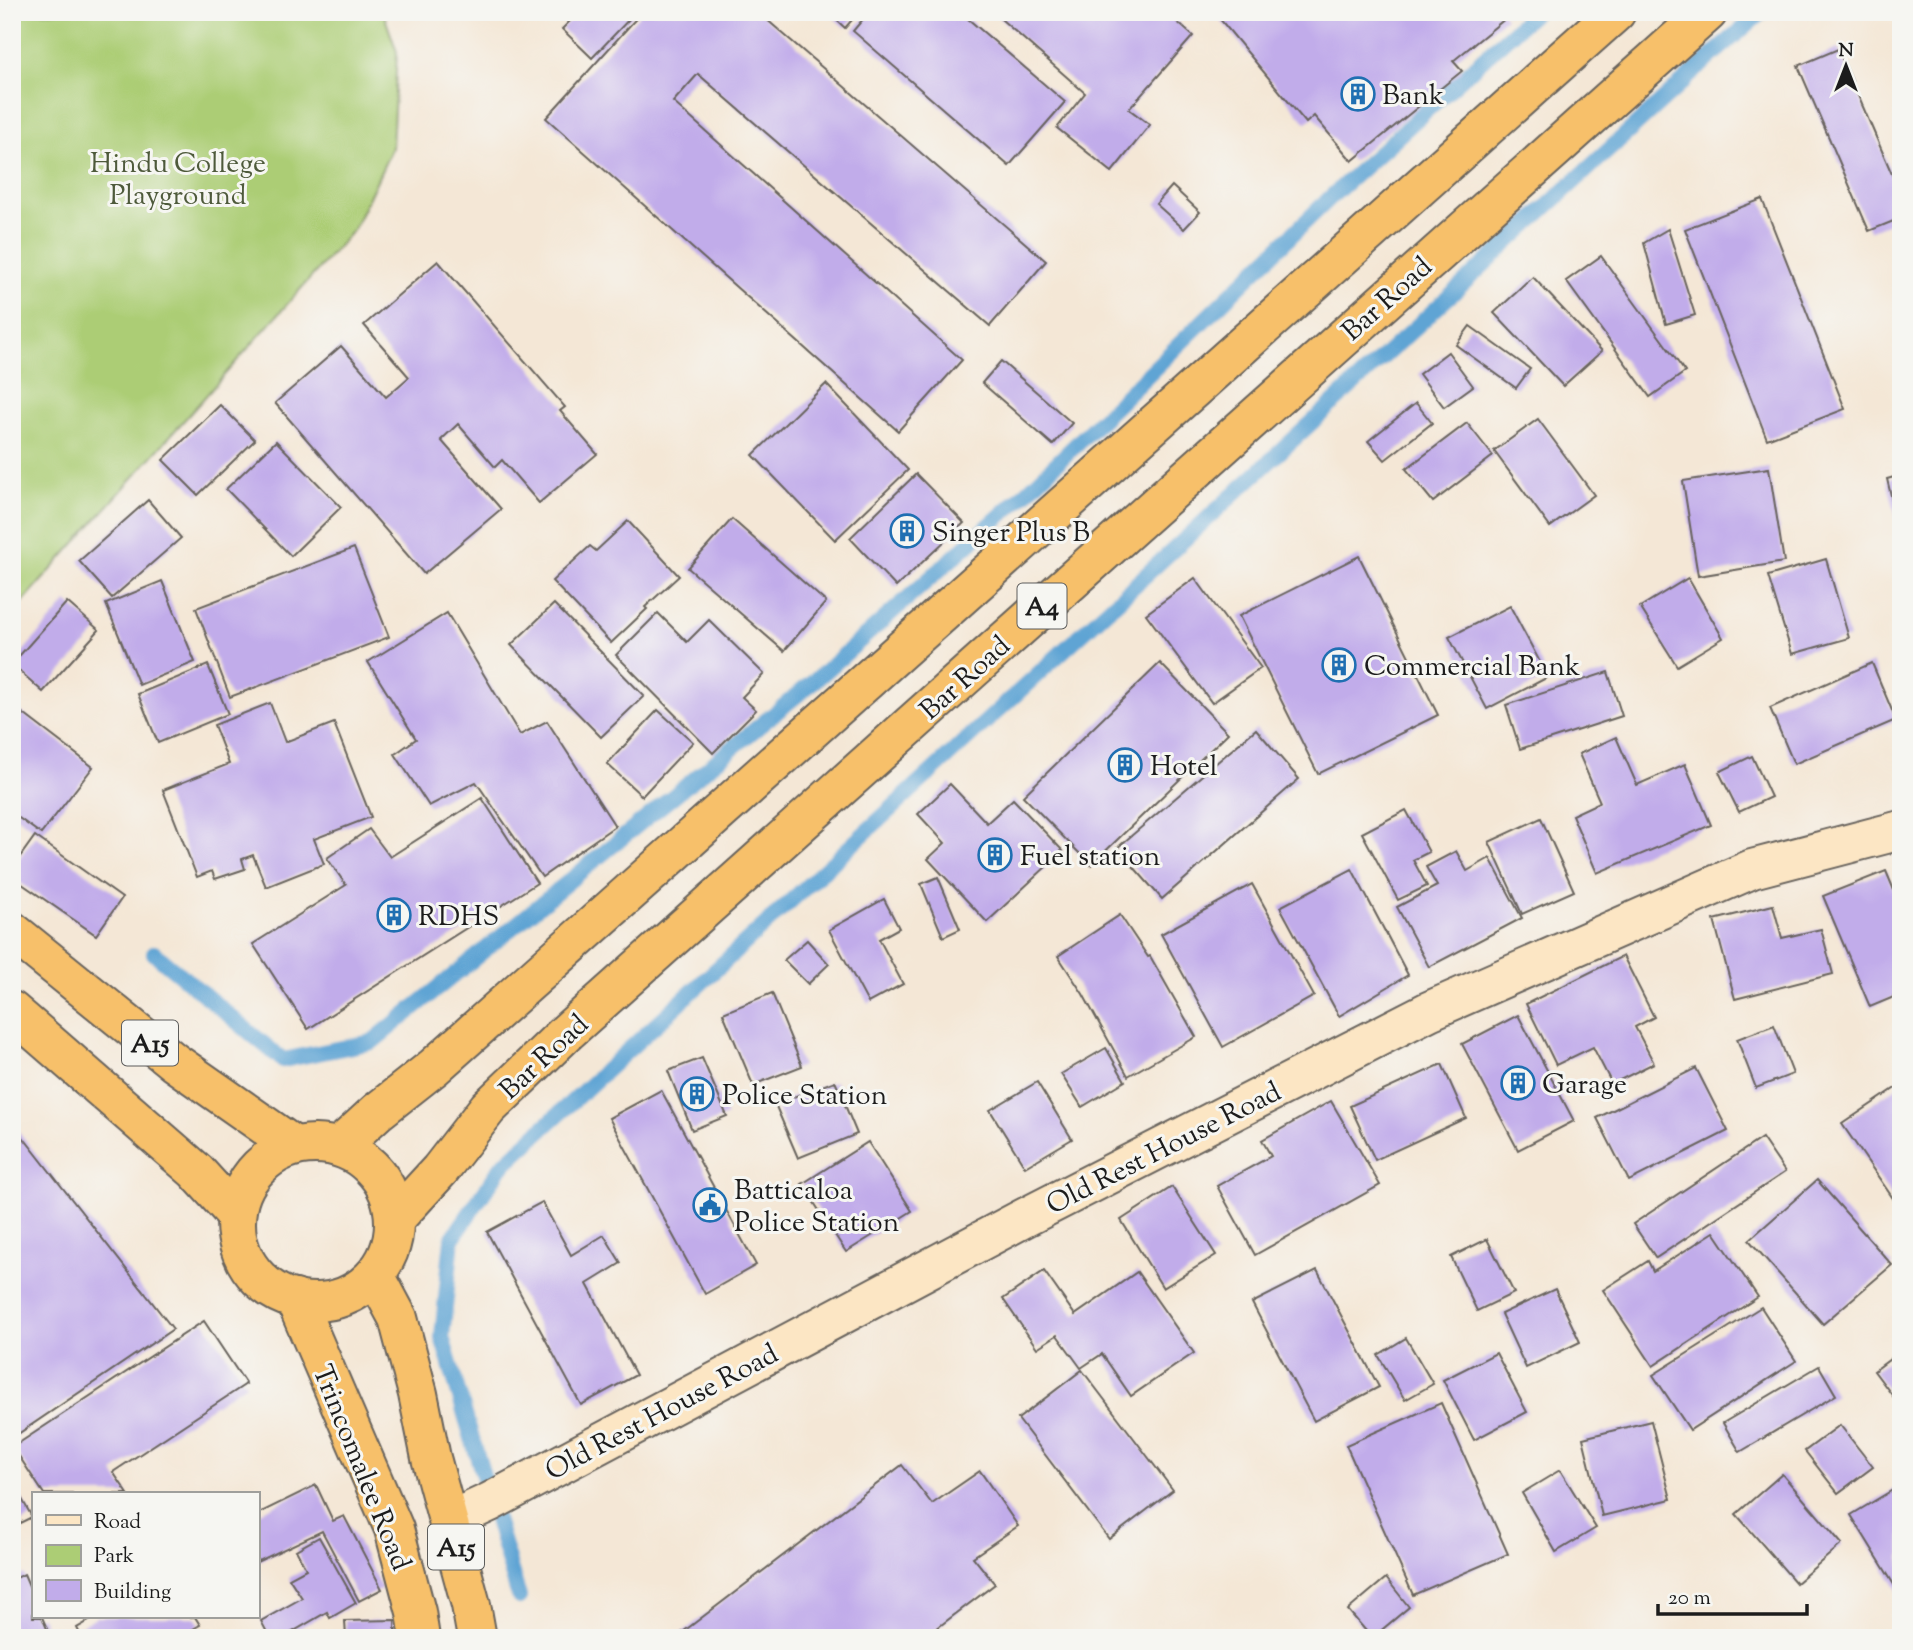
<svg xmlns="http://www.w3.org/2000/svg" width="1913" height="1650" font-family="'Sorts Mill Goudy',serif">
<rect width="100%" height="100%" fill="#f6f6f2"/>
<filter id="ink" filterUnits="userSpaceOnUse"><feTurbulence type="fractalNoise" baseFrequency=".0143" numOctaves="2"/><feDisplacementMap in="SourceGraphic" scale="14" xChannelSelector="R" yChannelSelector="G"/><feConvolveMatrix kernelMatrix="1 2 1 2 8 2 1 2 1" color-interpolation-filters="sRGB"/></filter>
<filter id="wash" filterUnits="userSpaceOnUse"><feTurbulence type="fractalNoise" baseFrequency=".00686" numOctaves="4" result="noise"/><feDisplacementMap in="SourceGraphic" scale="28" xChannelSelector="R" yChannelSelector="G"/><feGaussianBlur stdDeviation="1.57" result="paint"/><feColorMatrix in="noise" values="0 0 0 0 0 0 0 0 0 0 0 0 0 0 0 0 0 1.4 0 .05"/><feComposite in="paint" operator="in"/></filter>
<g filter="url(#wash)">
<rect width="100%" height="100%" fill="#f4e7d6"/>
<path fill="#accd75" stroke="#647448" stroke-width="2" d="M 12,12 L 383,12 L 397,52 L 392,148 L 354,229 L 12,614 Z"/>
<g fill="none" stroke-linecap="round" stroke-linejoin="round">
<g stroke="#5ea4d4" stroke-width="16">
<path d="M 154,953 L 283,1060 L 372,1042 L 818,678 L 1027,492 L 1334,194 L 1535,12"/>
<path d="M 519,1597 L 442,1337 L 452,1239 L 502,1166 L 1710,57 L 1762,12"/>
</g>
</g>
<g id="blocks">
<g fill="#c1acea">
<path d="M 579,12 L 636,12 L 592,58 L 562,29 Z"/>
<path d="M 642,12 L 758,12 L 1046,261 L 990,326 L 698,74 L 673,102 L 962,360 L 898,431 L 546,118 Z"/>
<path d="M 828,12 L 859,12 L 845,28 Z"/>
<path d="M 869,12 L 960,12 L 1065,102 L 1009,166 L 853,31 Z"/>
<path d="M 993,12 L 1166,12 L 1193,36 L 1129,109 L 1150,125 L 1112,172 L 1057,128 L 1085,93 Z"/>
<path d="M 1214,12 L 1407,12 L 1410,15 L 1413,12 L 1501,12 L 1506,18 L 1453,61 L 1462,71 L 1352,161 L 1314,116 L 1306,123 Z"/>
<path d="M 1838,49 L 1901,195 L 1901,218 L 1869,231 L 1798,66 Z"/>
<path d="M 1172,186 L 1200,212 L 1184,229 L 1156,204 Z"/>
<path d="M 1762,199 L 1845,409 L 1767,439 L 1685,229 Z"/>
<path d="M 1668,229 L 1695,315 L 1666,324 L 1644,243 Z"/>
<path d="M 1601,256 L 1685,372 L 1650,397 L 1566,281 Z"/>
<path d="M 438,261 L 565,407 L 560,411 L 597,454 L 539,503 L 502,460 L 495,467 L 458,424 L 441,440 L 501,509 L 424,574 L 275,403 L 341,346 L 386,397 L 409,377 L 364,325 Z"/>
<path d="M 1533,277 L 1602,351 L 1563,386 L 1494,313 Z"/>
<path d="M 1470,326 L 1530,369 L 1516,388 L 1456,345 Z"/>
<path d="M 1448,352 L 1473,386 L 1444,407 L 1419,374 Z"/>
<path d="M 1001,361 L 1072,423 L 1053,445 L 982,383 Z"/>
<path d="M 826,384 L 908,470 L 835,540 L 753,455 Z"/>
<path d="M 1416,403 L 1432,423 L 1385,460 L 1368,441 Z"/>
<path d="M 220,405 L 255,440 L 198,495 L 163,460 Z"/>
<path d="M 1538,419 L 1594,495 L 1550,527 L 1494,451 Z"/>
<path d="M 1467,423 L 1493,456 L 1433,502 L 1406,469 Z"/>
<path d="M 276,441 L 341,507 L 291,556 L 226,489 Z"/>
<path d="M 1769,468 L 1784,562 L 1698,576 L 1683,481 Z"/>
<path d="M 916,474 L 964,523 L 896,587 L 850,538 Z"/>
<path d="M 1901,475 L 1901,533 L 1900,533 L 1887,479 Z"/>
<path d="M 148,500 L 181,538 L 112,598 L 79,561 Z"/>
<path d="M 732,519 L 826,602 L 784,651 L 688,568 Z"/>
<path d="M 628,521 L 679,576 L 645,607 L 647,609 L 611,643 L 552,581 L 590,546 L 596,551 Z"/>
<path d="M 354,548 L 389,637 L 230,697 L 196,608 Z"/>
<path d="M 1359,556 L 1438,715 L 1318,774 L 1239,616 Z"/>
<path d="M 1826,559 L 1849,638 L 1792,654 L 1768,576 Z"/>
<path d="M 1195,578 L 1261,668 L 1212,703 L 1146,614 Z"/>
<path d="M 1688,578 L 1723,638 L 1677,666 L 1640,607 Z"/>
<path d="M 162,581 L 195,662 L 139,685 L 106,604 Z"/>
<path d="M 67,602 L 99,630 L 43,692 L 12,664 Z"/>
<path d="M 554,604 L 644,696 L 601,737 L 511,645 Z"/>
<path d="M 1510,606 L 1548,677 L 1487,709 L 1449,637 Z"/>
<path d="M 447,613 L 520,735 L 547,721 L 615,826 L 542,877 L 476,782 L 429,806 L 395,754 L 416,739 L 368,662 Z"/>
<path d="M 658,613 L 687,642 L 709,620 L 764,674 L 742,697 L 756,710 L 713,753 L 616,655 Z"/>
<path d="M 1160,663 L 1228,733 L 1091,865 L 1023,796 Z"/>
<path d="M 1872,663 L 1896,720 L 1794,764 L 1770,708 Z"/>
<path d="M 208,665 L 228,714 L 158,743 L 138,694 Z"/>
<path d="M 1608,672 L 1622,716 L 1520,749 L 1506,705 Z"/>
<path d="M 270,703 L 285,742 L 334,723 L 371,817 L 314,839 L 324,864 L 266,887 L 253,855 L 242,859 L 245,869 L 215,879 L 212,871 L 197,877 L 163,790 L 229,764 L 214,725 Z"/>
<path d="M 12,705 L 93,767 L 41,834 L 12,813 Z"/>
<path d="M 658,710 L 693,742 L 642,796 L 607,764 Z"/>
<path d="M 1256,729 L 1299,779 L 1162,899 L 1117,848 Z"/>
<path d="M 1616,737 L 1637,785 L 1685,764 L 1711,825 L 1597,873 L 1572,815 L 1600,802 L 1579,754 Z"/>
<path d="M 1752,756 L 1771,797 L 1739,812 L 1719,772 Z"/>
<path d="M 950,784 L 987,823 L 1013,799 L 1063,851 L 987,922 L 928,859 L 945,843 L 918,814 Z"/>
<path d="M 482,798 L 537,883 L 308,1029 L 253,944 L 346,885 L 327,858 L 369,829 L 390,857 Z"/>
<path d="M 1406,810 L 1429,852 L 1413,860 L 1427,886 L 1398,900 L 1362,833 Z"/>
<path d="M 1541,818 L 1574,891 L 1522,914 L 1489,842 Z"/>
<path d="M 35,836 L 122,898 L 96,935 L 12,877 L 12,868 Z"/>
<path d="M 1456,851 L 1467,871 L 1490,858 L 1522,918 L 1429,967 L 1397,907 L 1437,886 L 1426,867 Z"/>
<path d="M 1352,869 L 1408,975 L 1339,1016 L 1280,907 Z"/>
<path d="M 1886,871 L 1901,907 L 1901,994 L 1870,1007 L 1823,896 Z"/>
<path d="M 938,877 L 960,929 L 943,937 L 921,884 Z"/>
<path d="M 1252,884 L 1314,996 L 1223,1047 L 1161,934 Z"/>
<path d="M 884,899 L 899,928 L 879,939 L 903,984 L 868,1003 L 829,930 Z"/>
<path d="M 1773,905 L 1782,938 L 1821,929 L 1833,974 L 1735,999 L 1714,920 Z"/>
<path d="M 1120,915 L 1148,957 L 1150,956 L 1196,1037 L 1128,1076 L 1083,994 L 1058,956 Z"/>
<path d="M 807,940 L 829,964 L 808,984 L 784,960 Z"/>
<path d="M 1623,956 L 1654,1017 L 1635,1027 L 1654,1063 L 1612,1084 L 1593,1047 L 1556,1065 L 1526,1004 Z"/>
<path d="M 772,993 L 802,1066 L 753,1085 L 723,1013 Z"/>
<path d="M 1518,1015 L 1574,1121 L 1518,1150 L 1462,1044 Z"/>
<path d="M 1774,1025 L 1793,1074 L 1756,1088 L 1737,1039 Z"/>
<path d="M 1106,1048 L 1125,1081 L 1082,1107 L 1061,1074 Z"/>
<path d="M 702,1058 L 727,1116 L 692,1130 L 668,1071 Z"/>
<path d="M 1442,1064 L 1466,1118 L 1375,1160 L 1350,1106 Z"/>
<path d="M 1696,1068 L 1728,1131 L 1629,1181 L 1597,1118 Z"/>
<path d="M 835,1081 L 857,1134 L 798,1158 L 775,1104 Z"/>
<path d="M 1037,1082 L 1072,1139 L 1025,1167 L 990,1110 Z"/>
<path d="M 1900,1085 L 1901,1087 L 1901,1210 L 1842,1124 Z"/>
<path d="M 661,1090 L 756,1265 L 705,1294 L 609,1118 Z"/>
<path d="M 1331,1101 L 1380,1185 L 1255,1255 L 1217,1186 L 1271,1156 L 1262,1140 Z"/>
<path d="M 12,1123 L 173,1329 L 12,1438 Z"/>
<path d="M 1762,1138 L 1785,1172 L 1656,1258 L 1633,1224 Z"/>
<path d="M 868,1142 L 912,1211 L 846,1252 L 802,1184 Z"/>
<path d="M 1817,1180 L 1892,1265 L 1823,1324 L 1749,1240 Z"/>
<path d="M 1172,1187 L 1216,1255 L 1163,1288 L 1121,1220 Z"/>
<path d="M 542,1202 L 571,1255 L 604,1235 L 621,1263 L 587,1284 L 636,1375 L 581,1405 L 487,1232 Z"/>
<path d="M 1714,1232 L 1758,1297 L 1653,1366 L 1603,1290 L 1648,1261 L 1653,1271 Z"/>
<path d="M 1487,1239 L 1514,1293 L 1477,1311 L 1451,1257 Z"/>
<path d="M 1317,1270 L 1379,1387 L 1314,1421 L 1252,1303 Z"/>
<path d="M 1044,1271 L 1075,1315 L 1137,1272 L 1194,1353 L 1131,1396 L 1102,1354 L 1081,1368 L 1057,1335 L 1037,1348 L 1003,1299 Z"/>
<path d="M 1555,1289 L 1580,1342 L 1526,1368 L 1501,1314 Z"/>
<path d="M 1761,1307 L 1796,1361 L 1690,1430 L 1653,1375 Z"/>
<path d="M 204,1321 L 246,1384 L 113,1472 L 128,1494 L 44,1494 L 13,1447 Z"/>
<path d="M 1406,1338 L 1433,1384 L 1405,1400 L 1378,1355 Z"/>
<path d="M 1901,1351 L 1901,1407 L 1874,1371 Z"/>
<path d="M 1496,1353 L 1527,1412 L 1474,1440 L 1443,1380 Z"/>
<path d="M 1819,1366 L 1836,1395 L 1740,1452 L 1723,1423 Z"/>
<path d="M 1082,1370 L 1173,1490 L 1109,1539 L 1018,1419 Z"/>
<path d="M 1441,1403 L 1508,1554 L 1413,1595 L 1346,1445 Z"/>
<path d="M 1651,1421 L 1671,1499 L 1602,1516 L 1583,1438 Z"/>
<path d="M 1840,1425 L 1873,1467 L 1838,1493 L 1805,1451 Z"/>
<path d="M 902,1465 L 932,1504 L 980,1471 L 1018,1526 L 973,1557 L 995,1584 L 924,1638 L 675,1638 Z"/>
<path d="M 1560,1470 L 1596,1528 L 1556,1552 L 1522,1493 Z"/>
<path d="M 1782,1474 L 1842,1544 L 1796,1583 L 1736,1514 Z"/>
<path d="M 12,1481 L 32,1517 L 12,1527 Z"/>
<path d="M 316,1485 L 333,1521 L 344,1516 L 382,1589 L 359,1601 L 322,1531 L 257,1562 L 257,1514 Z"/>
<path d="M 1901,1485 L 1901,1596 L 1851,1515 Z"/>
<path d="M 319,1537 L 356,1603 L 330,1618 L 327,1612 L 282,1638 L 270,1638 L 261,1621 L 302,1598 L 289,1578 L 306,1569 L 296,1550 Z"/>
<path d="M 24,1574 L 33,1595 L 33,1617 L 42,1617 L 51,1638 L 12,1638 L 12,1580 Z"/>
<path d="M 1386,1578 L 1409,1607 L 1372,1638 L 1348,1610 Z"/>
<path d="M 96,1617 L 195,1617 L 200,1625 L 177,1638 L 82,1638 L 77,1628 Z"/>
<path d="M 395,1620 L 395,1638 L 346,1638 L 345,1621 Z"/>
</g>
</g>
</g>
<g filter="url(#ink)">
<use href="#blocks" fill-opacity="0" stroke="#68635d" stroke-width="2"/>
<g fill="none" stroke-linecap="round" stroke-linejoin="round">
<defs>
<path id="secondary" d="M 449,1521 L 490,1502 L 1024,1218 L 1429,1011 L 1752,869 L 1901,830"/>
<g id="highway">
<path d="M 12,931 L 174,1062 L 294,1146"/>
<path d="M 12,1011 L 196,1171 L 236,1215"/>
<circle cx="315" cy="1223" r="79"/>
<path d="M 339,1147 L 377,1112 L 434,1067 L 1616,12"/>
<path d="M 395,1219 L 440,1170 L 488,1108 L 567,1032 L 1708,12"/>
<path d="M 375,1275 L 398,1318 L 418,1394 L 431,1458 L 471,1605 L 477,1638"/>
<path d="M 295,1299 L 394,1529 L 416,1612 L 420,1638"/>
</g>
</defs>
<use href="#secondary" stroke="#68635d" stroke-width="42"/>
<use href="#highway" stroke="#68635d" stroke-width="42"/>
<use href="#secondary" stroke="#fce6c4" stroke-width="38"/>
<use href="#highway" stroke="#f7c06b" stroke-width="38"/>
</g>
</g>
<defs>
<symbol id="building-ring" viewBox="-11 -11 22 22"><circle r="9.5" fill="#f6f6f2" stroke="#1f6fb2" stroke-width="1.5"/><path d="M-4-6H4V6H1V3H-1V6H-4ZM-2.5-4.3h1.7v1.8h-1.7ZM.8-4.3h1.7v1.8H.8ZM-2.5-1h1.7V.8h-1.7ZM.8-1h1.7V.8H.8Z" fill="#1f6fb2"/></symbol>
<symbol id="civic-ring" viewBox="-11 -11 22 22"><circle r="9.5" fill="#f6f6f2" stroke="#1f6fb2" stroke-width="1.5"/><path d="M-.6-6.5H3V-4.5H.6V-3L4-1V1h2V6H-6V1h2V-1L-.6-3ZM-1.2 2.5V6h2.4V2.5Z" fill="#1f6fb2"/></symbol>
</defs>
<g fill-rule="evenodd">
<use href="#building-ring" x="1339" y="75" width="38" height="38"/>
<use href="#building-ring" x="888" y="512" width="38" height="38"/>
<use href="#building-ring" x="1320" y="646" width="38" height="38"/>
<use href="#building-ring" x="1106" y="746" width="38" height="38"/>
<use href="#building-ring" x="976" y="836" width="38" height="38"/>
<use href="#building-ring" x="375" y="896" width="38" height="38"/>
<use href="#building-ring" x="1499" y="1064" width="38" height="38"/>
<use href="#building-ring" x="678" y="1075" width="38" height="38"/>
<use href="#civic-ring" x="691" y="1186" width="38" height="38"/>
</g>
<g text-anchor="middle" stroke-width="6" stroke-linejoin="round" paint-order="stroke">
<g fill="#f6f6f2" stroke="#5d5d5c" stroke-width="2">
<rect x="1017.5" y="583.5" width="49" height="45" rx="5"/>
<rect x="122" y="1020.5" width="56" height="45" rx="5"/>
<rect x="428" y="1524.5" width="56" height="45" rx="5"/>
</g>
<g font-size="26" font-weight="bold" fill="#1c1c1c">
<text x="1042" y="615">A4</text>
<text x="150" y="1052">A15</text>
<text x="456" y="1556">A15</text>
</g>
<g font-size="28" fill="#1c1c1c" stroke="#f6f6f2" text-anchor="start">
<text x="1382" y="104">Bank</text>
<text x="932" y="541">Singer Plus B</text>
<text x="1364" y="675">Commercial Bank</text>
<text x="1150" y="775">Hotel</text>
<text x="1020" y="865">Fuel station</text>
<text x="418" y="925">RDHS</text>
<text x="1542" y="1093">Garage</text>
<text x="722" y="1104">Police Station</text>
<text x="734" y="1199">Batticaloa<tspan x="734" dy="32">Police Station</tspan></text>
</g>
<g font-size="28" fill="#4e5a3b" stroke="#f6f6f2">
<text x="178" y="172">Hindu College<tspan x="178" dy="32">Playground</tspan></text>
</g>
<g font-size="28" fill="#1c1c1c" stroke="#f6f6f2">
<text transform="translate(1386 298) rotate(-42)" y="10">Bar Road</text>
<text transform="translate(964 677) rotate(-42)" y="10">Bar Road</text>
<text transform="translate(543 1056) rotate(-43)" y="10">Bar Road</text>
<text transform="translate(1163 1147) rotate(-27)" y="10">Old Rest House Road</text>
<text transform="translate(661 1411) rotate(-28)" y="10">Old Rest House Road</text>
<text transform="translate(363 1467) rotate(68)" y="10">Trincomalee Road</text>
</g>
</g>
<rect width="1913" height="1650" fill="none" stroke="#f6f6f2" stroke-width="42"/>
<rect x="32" y="1492" width="228" height="126" fill="#f6f6f2" stroke="#9f9f9c" stroke-width="2"/>
<rect x="46" y="1515" width="35" height="10" fill="#fce6c4" stroke="#9f9f9c" stroke-width="2"/>
<text x="94" y="1528" font-size="21" fill="#1c1c1c">Road</text>
<rect x="46" y="1545" width="35" height="21" fill="#accd75" stroke="#9f9f9c" stroke-width="2"/>
<text x="94" y="1562" font-size="21" fill="#1c1c1c">Park</text>
<rect x="46" y="1580" width="35" height="21" fill="#c1acea" stroke="#9f9f9c" stroke-width="2"/>
<text x="94" y="1598" font-size="21" fill="#1c1c1c">Building</text>
<g transform="translate(1846 66)" stroke="#f6f6f2" stroke-width="5" paint-order="stroke">
<path d="M0-5L12 26L0 18L-12 26Z" fill="#1c1c1c"/>
<text y="-10" font-size="19" font-weight="bold" text-anchor="middle" fill="#1c1c1c">N</text>
</g>
<path d="M1658 1604v10h149v-10" fill="none" stroke="#1c1c1c" stroke-width="3.5"/>
<text x="1668" y="1604" font-size="21" fill="#1c1c1c" stroke="#f6f6f2" stroke-width="5" paint-order="stroke">20 m</text>
</svg>
